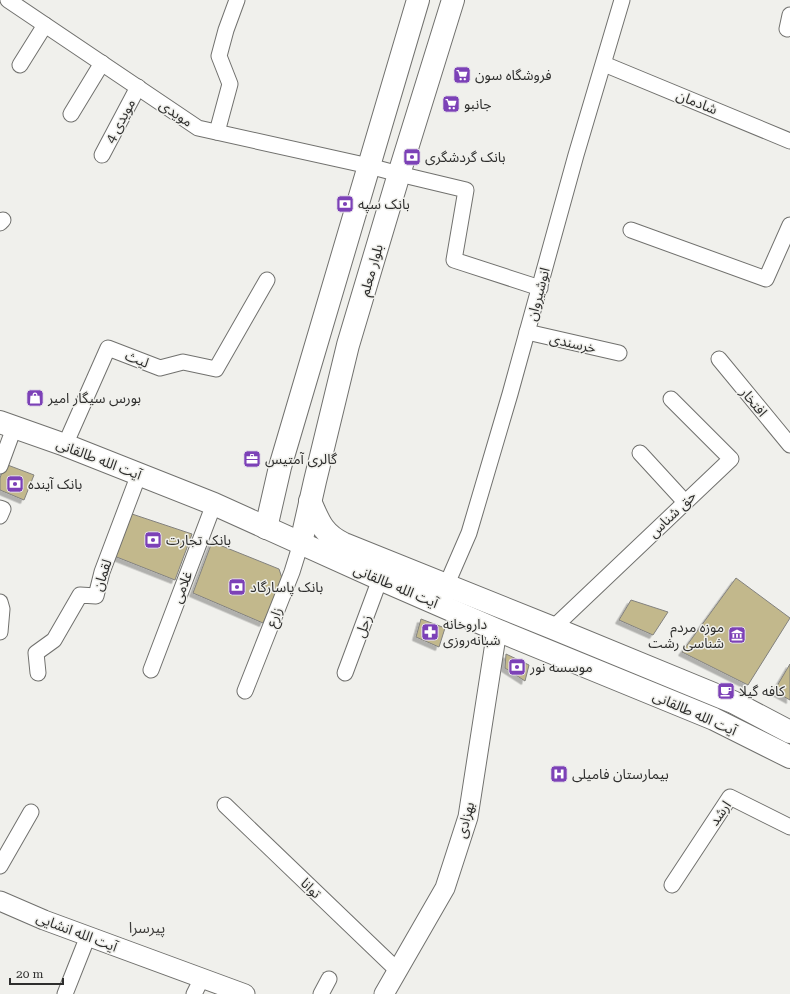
<svg xmlns="http://www.w3.org/2000/svg" width="790" height="994" font-family="'Roboto Serif','Noto Sans Arabic',serif">
<defs>
<filter id="shadow"><feDropShadow dx="-3.5" dy="3.5" stdDeviation="0" flood-color="#0004"/></filter>
</defs>
<rect width="100%" height="100%" fill="#f0f0ec"/>
<g fill="#c2b88c" stroke="#83827f" filter="url(#shadow)">
<path d="M 5,464 L 34,475 L 24,500 L 0,490 L 0,478 Z"/>
<path d="M 129,513 L 192,534 L 175,580 L 109,554 Z"/>
<path d="M 212,542 L 279,569 L 283,581 L 263,623 L 193,593 Z"/>
<path d="M 736,578 L 790,618 L 748,685 L 682,652 Z"/>
<path d="M 631,600 L 668,612 L 653,635 L 619,620 Z"/>
<path d="M 421,619 L 445,628 L 439,647 L 416,637 Z"/>
<path d="M 506,654 L 529,665 L 525,681 L 505,668 Z"/>
<path d="M 790,664 L 790,700 L 774,691 Z"/>
</g>
<g fill="none" stroke-linecap="round" stroke-linejoin="round">
<defs>
<g id="minor">
<path d="M 8,0 L 198,128 L 369,166 L 399,174 L 466,190 L 454,260 L 540,288"/>
<path d="M 787,29 L 790,15"/>
<path d="M 604,64 L 790,141"/>
<path d="M 20,65 L 45,25"/>
<path d="M 71,114 L 102,63"/>
<path d="M 217,132 L 230,84 L 219,56 L 226,30 L 237,0"/>
<path d="M 102,155 L 138,87"/>
<path d="M 0,223 L 3,220"/>
<path d="M 631,230 L 766,279 L 790,225"/>
<path d="M 527,332 L 619,353"/>
<path d="M 719,359 L 790,445"/>
<path d="M 65,445 L 108,348 L 160,368 L 183,362 L 216,369 L 267,280"/>
<path d="M 640,453 L 685,502"/>
<path d="M 0,466 L 14,428"/>
<path d="M 0,508 L 3,509 L 0,516"/>
<path d="M 446,586 L 469,533 L 510,394 L 576,155 L 622,0"/>
<path d="M 0,602 L 2,609 L 0,632"/>
<path d="M 553,628 L 731,459 L 671,399"/>
<path d="M 151,670 L 214,504"/>
<path d="M 38,673 L 36,653 L 54,640 L 80,595 L 96,596 L 102,572 L 139,474"/>
<path d="M 345,673 L 380,579"/>
<path d="M 245,691 L 292,572 L 301,543"/>
<path d="M 225,805 L 397,970"/>
<path d="M 0,866 L 31,812"/>
<path d="M 672,885 L 730,797 L 790,827"/>
<path d="M 65,994 L 88,936"/>
<path d="M 194,994 L 202,978"/>
<path d="M 321,994 L 329,979"/>
</g>
<g id="tertiary">
<path d="M 0,901 L 44,920 L 245,994"/>
<path d="M 384,994 L 445,888 L 468,817 L 497,630"/>
</g>
<g id="primary">
<path d="M 0,422 L 65,445 L 214,504 L 380,579 L 497,630 L 714,719 L 790,757"/>
<path d="M 310,501 C 319,522 323,534 344,544 L 553,628 L 733,702 L 790,732"/>
<path d="M 266,528 L 280,467 L 418,0"/>
<path d="M 301,543 L 315,481 L 348,345 L 399,174 L 453,0"/>
</g>
</defs>
<use href="#minor" stroke="#71716e" stroke-width="17"/>
<use href="#tertiary" stroke="#71716e" stroke-width="21"/>
<use href="#primary" stroke="#71716e" stroke-width="24"/>
<use href="#minor" stroke="#fff" stroke-width="15"/>
<use href="#tertiary" stroke="#fff" stroke-width="19"/>
<use href="#primary" stroke="#fff" stroke-width="22"/>
</g>
<defs>
<symbol id="supermarket-square" viewBox="-11 -11 22 22"><rect x="-9" y="-9" width="18" height="18" rx="4" fill="#7c41b7" stroke="#f0f0ec"/><path d="M-6-5.5h2.5l.6 2H6L4.5 2H-2.5L-4.4-4H-6ZM-1.5 3.2a1.3 1.3 0 1 0 .1 0ZM3 3.2a1.3 1.3 0 1 0 .1 0Z" fill="#fff"/></symbol>
<symbol id="bank-square" viewBox="-11 -11 22 22"><rect x="-9" y="-9" width="18" height="18" rx="4" fill="#7c41b7" stroke="#f0f0ec"/><path d="M-6-4H6V4H-6ZM0-2.3a2.3 2.3 0 1 0 0 4.6a2.3 2.3 0 1 0 0-4.6Z" fill="#fff"/></symbol>
<symbol id="shop-square" viewBox="-11 -11 22 22"><rect x="-9" y="-9" width="18" height="18" rx="4" fill="#7c41b7" stroke="#f0f0ec"/><path d="M-5-2.5h2.3a2.7 3.5 0 0 1 5.4 0H5L5.5 6h-11ZM-1.5-2.5h3a1.5 2.3 0 0 0-3 0Z" fill="#fff"/></symbol>
<symbol id="office-square" viewBox="-11 -11 22 22"><rect x="-9" y="-9" width="18" height="18" rx="4" fill="#7c41b7" stroke="#f0f0ec"/><path d="M-6-3h4V-5.5h4V-3h4V5H-6ZM-1-4.5V-3h2v-1.5ZM-6 0V1H6V0Z" fill="#fff"/></symbol>
<symbol id="pharmacy-square" viewBox="-11 -11 22 22"><rect x="-9" y="-9" width="18" height="18" rx="4" fill="#7c41b7" stroke="#f0f0ec"/><path d="M-2-6h4v4h4v4h-4v4h-4v-4h-4v-4h4Z" fill="#fff"/></symbol>
<symbol id="museum-square" viewBox="-11 -11 22 22"><rect x="-9" y="-9" width="18" height="18" rx="4" fill="#7c41b7" stroke="#f0f0ec"/><path d="M0-6L6-3V-2H-6V-3ZM-5-1h2V3h-2ZM-1-1h2V3h-2ZM3-1h2V3H3ZM-6 4H6V6H-6Z" fill="#fff"/></symbol>
<symbol id="cafe-square" viewBox="-11 -11 22 22"><rect x="-9" y="-9" width="18" height="18" rx="4" fill="#7c41b7" stroke="#f0f0ec"/><path d="M-5.5-4.5H6V0H3Q3 3.5 0 3.5H-2.5Q-5.5 3.5-5.5 0ZM3-3.2v2h1.7v-2ZM-6 4.5H4V6H-6Z" fill="#fff"/></symbol>
<symbol id="hospital-square" viewBox="-11 -11 22 22"><rect x="-9" y="-9" width="18" height="18" rx="4" fill="#7c41b7" stroke="#f0f0ec"/><path d="M-5-5h3v3.5h4V-5h3V5h-3V1.5h-4V5h-3Z" fill="#fff"/></symbol>
</defs>
<g fill-rule="evenodd">
<use href="#supermarket-square" x="452" y="65" width="20" height="20"/>
<use href="#supermarket-square" x="441" y="94" width="20" height="20"/>
<use href="#bank-square" x="402" y="147" width="20" height="20"/>
<use href="#bank-square" x="335" y="194" width="20" height="20"/>
<use href="#shop-square" x="25" y="388" width="20" height="20"/>
<use href="#office-square" x="242" y="449" width="20" height="20"/>
<use href="#bank-square" x="5" y="474" width="20" height="20"/>
<use href="#bank-square" x="143" y="530" width="20" height="20"/>
<use href="#bank-square" x="227" y="577" width="20" height="20"/>
<use href="#pharmacy-square" x="420" y="622" width="20" height="20"/>
<use href="#museum-square" x="727" y="625" width="20" height="20"/>
<use href="#bank-square" x="507" y="657" width="20" height="20"/>
<use href="#cafe-square" x="716" y="681" width="20" height="20"/>
<use href="#hospital-square" x="549" y="764" width="20" height="20"/>
</g>
<g text-anchor="middle" stroke-width="3" stroke-linejoin="round" paint-order="stroke">
<g font-size="14" fill="#2e2e2d" stroke="#f0f0ec" text-anchor="start">
<text x="475" y="80">فروشگاه سون</text>
<text x="464" y="109">جانبو</text>
<text x="425" y="162">بانک گردشگری</text>
<text x="358" y="209">بانک سپه</text>
<text x="48" y="403">بورس سیگار امیر</text>
<text x="265" y="464">گالری آمتیس</text>
<text x="28" y="489">بانک آینده</text>
<text x="166" y="545">بانک تجارت</text>
<text x="250" y="592">بانک پاسارگاد</text>
<text x="443" y="629">داروخانه<tspan x="443" dy="16">شبانه‌روزی</tspan></text>
<text x="724" y="632" text-anchor="end">موزه مردم<tspan x="724" dy="16">شناسی رشت</tspan></text>
<text x="530" y="672">موسسه نور</text>
<text x="739" y="696">کافه گیلا</text>
<text x="572" y="779">بیمارستان فامیلی</text>
</g>
<g font-size="14" fill="#2e2e2d" stroke="#f0f0ec">
<text transform="translate(697 102) rotate(22)" y="5">شادمان</text>
<text transform="translate(176 113) rotate(34)" y="5">مویدی</text>
<text transform="translate(120 121) rotate(-62)" y="5">مویدی 4</text>
<text transform="translate(371 270) rotate(-74)" y="5">بلوار معلم</text>
<text transform="translate(538 294) rotate(-75)" y="5">انوشیروان</text>
<text transform="translate(573 343) rotate(13)" y="5">خرسندی</text>
<text transform="translate(137 359) rotate(21)" y="5">لیث</text>
<text transform="translate(754 402) rotate(50)" y="5">افتخار</text>
<text transform="translate(99 459) rotate(21)" y="5">آیت الله طالقانی</text>
<text transform="translate(672 514) rotate(-44)" y="5">حق شناس</text>
<text transform="translate(102 575) rotate(-72)" y="5">لقمان</text>
<text transform="translate(396 586) rotate(23)" y="5">آیت الله طالقانی</text>
<text transform="translate(182 587) rotate(-69)" y="5">غلامی</text>
<text transform="translate(274 617) rotate(-68)" y="5">زارع</text>
<text transform="translate(363 626) rotate(-70)" y="5">زحل</text>
<text transform="translate(695 713) rotate(24)" y="5">آیت الله طالقانی</text>
<text transform="translate(720 813) rotate(-55)" y="5">ارشد</text>
<text transform="translate(465 820) rotate(-76)" y="5">بهزادی</text>
<text transform="translate(311 888) rotate(44)" y="5">توانا</text>
<text transform="translate(77 932) rotate(21)" y="5">آیت الله انشایی</text>
</g>
<g font-size="15" fill="#3d3c3a" stroke="#f0f0ec">
<text x="147" y="933">پیرسرا</text>
</g>
</g>
<path d="M10 978v6h53v-6" fill="none" stroke="#2e2e2d" stroke-width="2"/>
<text x="16" y="978" font-size="12" fill="#2e2e2d" stroke="#f0f0ec" stroke-width="3" paint-order="stroke">20 m</text>
</svg>
